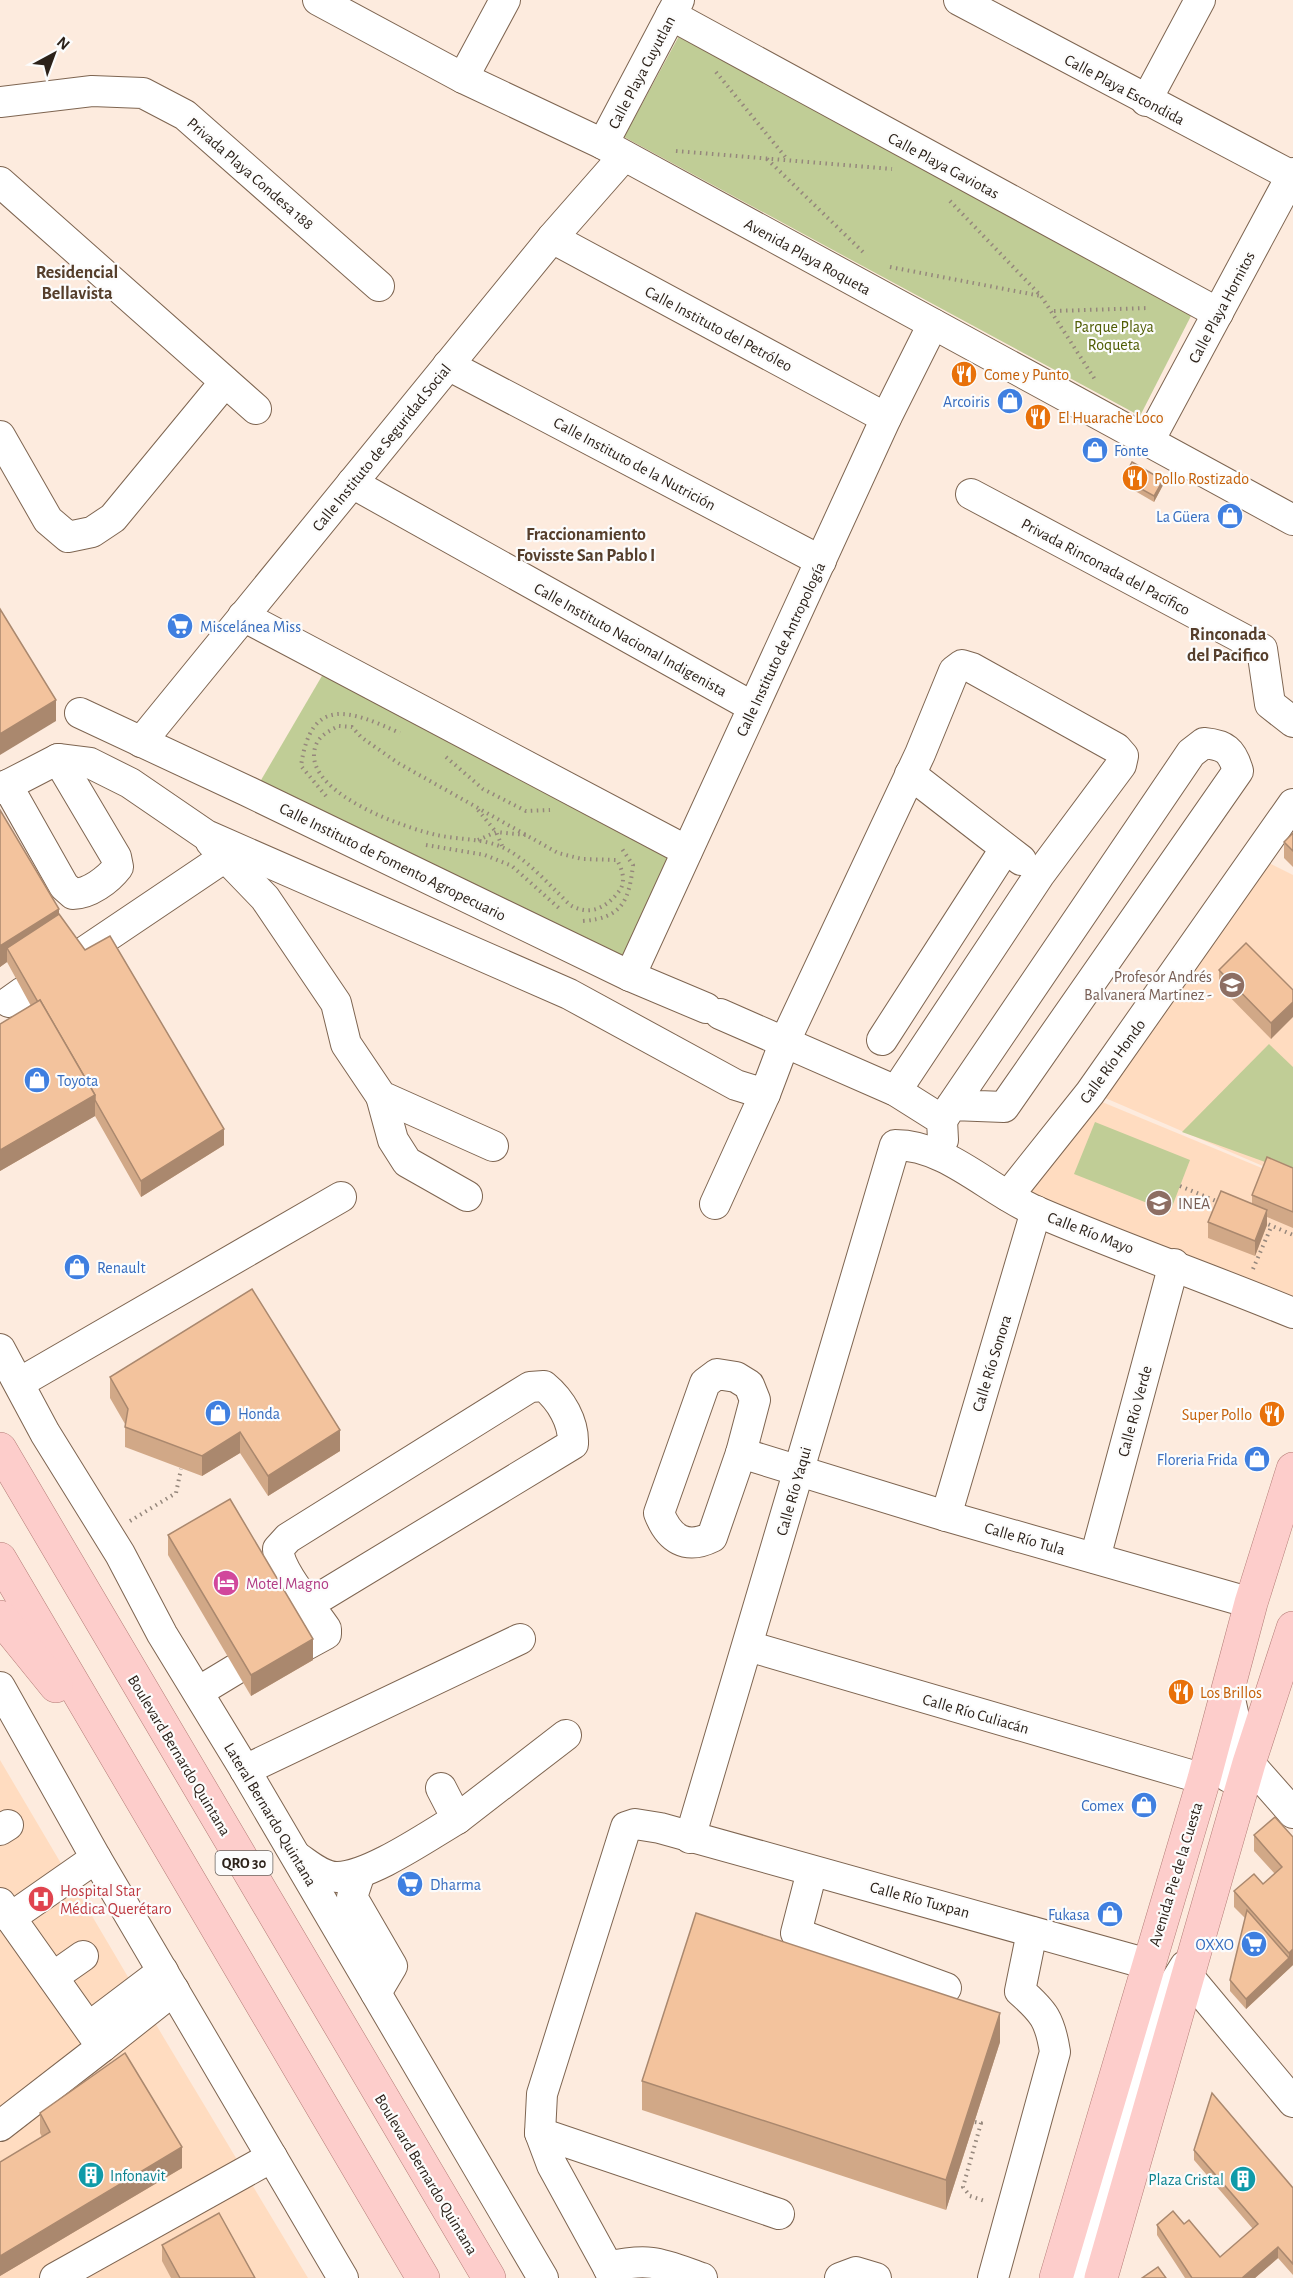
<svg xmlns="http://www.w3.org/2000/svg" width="1293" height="2278" font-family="'Alegreya Sans',sans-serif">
<rect width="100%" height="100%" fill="#fdebde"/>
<g fill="#ffdcc0">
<path d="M 1257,857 L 1293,875 L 1293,1179 L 1096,1094 Z"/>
<path d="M 1090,1097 L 1293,1181 L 1293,1311 L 1011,1196 Z"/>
<path d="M 0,1760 L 164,2038 L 308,2278 L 0,2278 Z"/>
</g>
<g fill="#c0cd96">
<path d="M 679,36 L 1193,312 L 1140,416 L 624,137 Z"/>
<path d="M 326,669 L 675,848 L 622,966 L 257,787 Z"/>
<path d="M 1269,1044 L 1293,1067 L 1293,1172 L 1182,1132 Z"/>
<path d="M 1095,1122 L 1190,1160 L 1170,1212 L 1074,1174 Z"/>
</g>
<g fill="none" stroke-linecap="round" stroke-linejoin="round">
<defs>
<g id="minor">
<path d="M 318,0 L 463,78 L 603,144 L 1293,520"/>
<path d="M 959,0 L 1292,176"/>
<path d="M 671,15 L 1218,313"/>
<path d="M 463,78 L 505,0"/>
<path d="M 1146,101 L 1200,0"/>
<path d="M 0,102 L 92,91 L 143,93 L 185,115 L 379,286"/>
<path d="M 603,144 L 679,0"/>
<path d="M 0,182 L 256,409"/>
<path d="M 552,238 L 886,418"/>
<path d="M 448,365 L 821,561"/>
<path d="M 0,436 L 48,520 L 68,537 L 92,532 L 113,518 L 225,382"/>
<path d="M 1149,441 L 1293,173"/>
<path d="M 352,483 L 753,707"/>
<path d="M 971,494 L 1262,649 L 1270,704 L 1293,722"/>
<path d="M 243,616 L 687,851"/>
<path d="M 80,713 L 247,791 L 630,976 L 706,1008"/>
<path d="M 141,742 L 552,238 L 624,156"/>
<path d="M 910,774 L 1021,860"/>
<path d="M 7,785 L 64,886 L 73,894 C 89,894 108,880 118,867 L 116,857 L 58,759"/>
<path d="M 0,789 L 58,759 L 90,763 L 130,783 L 206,835 L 569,994 L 736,1085 L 765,1094 L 785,1041 L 920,754 L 954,671 L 962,665 L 972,668 L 1116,748 L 1123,756 L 1121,765 L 1040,874 L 896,1091"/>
<path d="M 211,842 L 265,898 L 336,1003 L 346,1044 L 381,1096 L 493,1146"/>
<path d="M 78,956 L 225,857"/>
<path d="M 630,976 L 886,418 L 933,324"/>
<path d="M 9,1002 L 23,992"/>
<path d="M 720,1014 L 896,1091 L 942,1120 L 943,1140"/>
<path d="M 882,1040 L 1005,849"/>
<path d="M 381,1096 L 393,1140 L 407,1162 L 467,1196"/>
<path d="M 942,1120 L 1191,753 L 1204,743 C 1225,745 1232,750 1238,771 L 1004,1107 L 952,1105"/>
<path d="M 1008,1196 L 1090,1093 L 1293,804"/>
<path d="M 715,1204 L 765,1094"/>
<path d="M 0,1349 L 45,1433 L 120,1554 L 162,1634 L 245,1770 L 543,2278"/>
<path d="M 717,1374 L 736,1377 L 749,1385 L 755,1400 L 741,1453 L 712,1537 C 686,1550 669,1539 659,1513 L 705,1383 Z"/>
<path d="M 19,1383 L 341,1197"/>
<path d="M 741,1453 L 946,1516 L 1251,1603"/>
<path d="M 946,1516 L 1036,1211"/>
<path d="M 1095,1558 L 1174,1264"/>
<path d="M 304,1646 L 326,1634 L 326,1629 C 313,1609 279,1572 278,1549 L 288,1538 L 530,1387 L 544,1386 C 561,1400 574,1422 573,1444 L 309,1604"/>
<path d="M 748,1646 L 1204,1779"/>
<path d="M 0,1687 L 96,1858 L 343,2278"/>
<path d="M 1228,1690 L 1239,1740 L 1229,1777"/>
<path d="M 198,1692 L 236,1669"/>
<path d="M 1249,1763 L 1293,1813"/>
<path d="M 245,1770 L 520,1639"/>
<path d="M 457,1819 L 566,1735"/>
<path d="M 0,1830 L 8,1825"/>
<path d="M 690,1838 L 895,1145 C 948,1145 990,1192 1038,1212 C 1122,1248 1208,1278 1293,1313"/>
<path d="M 297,1857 C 309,1865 322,1877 337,1877 C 369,1877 428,1836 457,1819 L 441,1788"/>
<path d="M 812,1871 L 796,1933 L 946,1988"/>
<path d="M 360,1873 L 352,1897 L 392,1966 L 376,1993"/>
<path d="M 0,1903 L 102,2047 L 0,2126"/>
<path d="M 10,1918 L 96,1858"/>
<path d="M 1188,1976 L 1293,2102"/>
<path d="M 53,1977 L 83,1956"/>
<path d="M 89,2027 L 163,1971"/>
<path d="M 102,2047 L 174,1990"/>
<path d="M 540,2133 L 779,2214"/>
<path d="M 608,2267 L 552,2165 L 540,2133 L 542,2094 L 626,1827 L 635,1824 L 660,1828 L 1148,1964"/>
<path d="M 55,2278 L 272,2157"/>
<path d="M 613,2278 L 608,2267 C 651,2257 662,2264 702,2278"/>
<path d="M 840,2278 L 856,2272 L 876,2278"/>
<path d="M 993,2278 L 1055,2052 C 1050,2020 1044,2012 1020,1991 L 1032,1932"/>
<path d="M 1074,2278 L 1147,2028 L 1185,1966"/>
</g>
<g id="major">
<path d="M 0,1449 L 489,2278"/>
<path d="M 0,1559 L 423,2278"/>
<path d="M 0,1617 L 56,1686"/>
<path d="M 1056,2278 L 1204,1779 L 1251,1603 L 1293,1469"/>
<path d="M 1101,2278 L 1249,1763 L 1293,1628"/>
</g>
</defs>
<use href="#minor" stroke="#7e6551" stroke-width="32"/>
<use href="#major" stroke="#b37c76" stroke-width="34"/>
<g stroke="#95877c" stroke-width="4" stroke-dasharray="1.5 4.5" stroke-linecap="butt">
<path d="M 716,72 L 787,159"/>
<path d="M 676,151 L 892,169"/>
<path d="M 767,159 L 863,252"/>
<path d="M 950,201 L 1041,296 L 1096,381"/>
<path d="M 890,267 L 1041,296"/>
<path d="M 1054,311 L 1148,308"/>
<path d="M 339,726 L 352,727 L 361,737 L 398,763 L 558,853 L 582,859 L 617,860 C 622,869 626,880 620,890 C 609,905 593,916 574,907 C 568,905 562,896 557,892 C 541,876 524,858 504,848 C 483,838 459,840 437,835 C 404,828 312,795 314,754 C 315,738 326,732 339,726 Z"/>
<path d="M 446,757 L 483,789 L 526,811 L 550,810"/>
<path d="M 326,796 L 301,766 C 311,694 351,711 400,733"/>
<path d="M 478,810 L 496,832 L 503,848"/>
<path d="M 478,840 L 496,832 L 526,835"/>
<path d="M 426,845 L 485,855 L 512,866 L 560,909"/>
<path d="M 583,921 C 622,918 629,901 633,865 L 622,849"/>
<path d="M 1180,1186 L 1221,1203"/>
<path d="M 1263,1222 L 1293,1235"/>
<path d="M 1253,1269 L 1272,1225"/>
<path d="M 130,1521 L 176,1493 L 181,1469"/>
<path d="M 975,2122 L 981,2123 L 963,2187 L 970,2196 L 985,2201"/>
</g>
<use href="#minor" stroke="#fff" stroke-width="30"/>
<use href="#major" stroke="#fdcdcb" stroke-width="33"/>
</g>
<g fill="#d1a887">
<path d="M 1123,479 L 1163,485 L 1154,502 L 1123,484 Z"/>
<path d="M 0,810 L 59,914 L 224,1145 L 141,1197 L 95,1116 L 0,1171 L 0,1024 L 31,1006 L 7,962 L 0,967 Z"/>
<path d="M 1293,833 L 1293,867 L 1284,858 L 1284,842 Z"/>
<path d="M 1219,970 L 1293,990 L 1271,1039 L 1219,986 Z"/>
<path d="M 1293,1168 L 1293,1228 L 1267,1217 L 1267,1225 L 1255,1256 L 1208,1238 L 1208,1222 L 1252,1203 L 1252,1195 Z"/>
<path d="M 110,1377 L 340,1451 L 268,1496 L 240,1453 L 202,1476 L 125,1447 L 125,1424 L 110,1398 Z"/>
<path d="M 168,1535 L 313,1660 L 251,1696 L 168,1555 Z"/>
<path d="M 1254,1835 L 1293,1837 L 1293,1965 L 1246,2009 L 1230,1991 L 1230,1980 L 1245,1918 L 1234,1907 L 1234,1891 L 1263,1884 L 1275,1874 L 1254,1851 Z"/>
<path d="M 1000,2042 L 946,2210 L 642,2110 L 642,2081 Z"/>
<path d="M 40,2113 L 182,2168 L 0,2276 L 0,2162 L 42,2137 L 40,2133 Z"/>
<path d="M 1194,2150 L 1293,2188 L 1293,2275 L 1278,2258 L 1255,2278 L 1185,2278 L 1157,2235 L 1157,2225 L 1184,2224 L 1220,2257 L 1253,2229 L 1194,2160 Z"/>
<path d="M 162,2245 L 255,2278 L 171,2278 L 162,2261 Z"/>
</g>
<g fill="#aa886e">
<path d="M 1163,480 L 1163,485 L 1154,502 L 1154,496 Z"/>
<path d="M 56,700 L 56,721 L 0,755 L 0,734 Z"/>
<path d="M 59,909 L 59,930 L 7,948 L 7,962 L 0,967 L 0,946 Z"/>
<path d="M 1293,1002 L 1293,1017 L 1271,1039 L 1271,1023 Z"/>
<path d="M 95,1095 L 95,1116 L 0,1171 L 0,1150 Z"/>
<path d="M 224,1129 L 224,1145 L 141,1197 L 141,1181 Z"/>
<path d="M 1267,1210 L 1267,1225 L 1255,1256 L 1255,1241 Z"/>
<path d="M 340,1430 L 340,1451 L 268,1496 L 268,1476 Z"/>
<path d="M 240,1432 L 240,1453 L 202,1476 L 202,1456 Z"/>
<path d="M 313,1639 L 313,1660 L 251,1696 L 251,1675 Z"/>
<path d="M 1293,1949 L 1293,1965 L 1246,2009 L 1246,1999 L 1289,1958 L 1289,1953 Z"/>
<path d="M 1000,2013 L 1000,2042 L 946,2210 L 946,2180 Z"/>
<path d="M 182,2147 L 182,2168 L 0,2276 L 0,2256 Z"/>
<path d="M 1278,2247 L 1278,2258 L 1255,2278 L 1242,2278 Z"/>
</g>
<g fill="#f3c39d" stroke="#aa886e" stroke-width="1.5">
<path d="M 1132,462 L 1163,480 L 1154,496 L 1123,479 Z"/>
<path d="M 0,609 L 56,700 L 0,734 Z"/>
<path d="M 0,810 L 59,909 L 0,946 Z"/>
<path d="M 1293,833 L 1293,851 L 1284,842 Z"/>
<path d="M 59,914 L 85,950 L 110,936 L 224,1129 L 141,1181 L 95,1100 L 95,1095 L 40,1000 L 38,1002 L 7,948 Z"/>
<path d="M 1246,943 L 1293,990 L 1293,1002 L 1271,1023 L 1219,970 Z"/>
<path d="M 40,1000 L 95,1095 L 0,1150 L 0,1024 Z"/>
<path d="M 1267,1157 L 1293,1168 L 1293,1212 L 1252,1195 Z"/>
<path d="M 1221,1191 L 1267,1210 L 1255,1241 L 1208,1222 Z"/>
<path d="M 252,1289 L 340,1430 L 268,1476 L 240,1432 L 202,1456 L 125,1427 L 128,1409 L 110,1377 Z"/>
<path d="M 230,1499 L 313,1639 L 251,1675 L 168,1535 Z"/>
<path d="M 1275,1817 L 1293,1837 L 1293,1949 L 1289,1953 L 1234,1891 L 1254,1874 L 1263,1884 L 1282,1867 L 1254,1835 Z"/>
<path d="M 1247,1910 L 1289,1958 L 1246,1999 L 1230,1980 Z"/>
<path d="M 696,1913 L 1000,2013 L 946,2180 L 642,2081 Z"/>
<path d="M 125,2053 L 182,2147 L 0,2256 L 0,2162 L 50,2132 L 40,2113 Z"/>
<path d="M 1212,2093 L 1293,2188 L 1293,2264 L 1278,2247 L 1242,2278 L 1192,2278 L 1157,2225 L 1173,2211 L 1184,2224 L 1189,2220 L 1220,2257 L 1258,2224 L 1194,2150 Z"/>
<path d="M 219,2213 L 255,2278 L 180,2278 L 162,2245 Z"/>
<path d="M 1158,2267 L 1166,2278 L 1142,2278 Z"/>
</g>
<defs>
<symbol id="restaurant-disc" viewBox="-11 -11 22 22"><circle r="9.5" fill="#e8710a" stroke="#fcfcfc"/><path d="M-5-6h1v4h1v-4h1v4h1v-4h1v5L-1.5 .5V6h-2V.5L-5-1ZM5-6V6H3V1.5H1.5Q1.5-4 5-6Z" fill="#fff"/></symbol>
<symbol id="shop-disc" viewBox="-11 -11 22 22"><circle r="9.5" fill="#3f7fe0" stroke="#fcfcfc"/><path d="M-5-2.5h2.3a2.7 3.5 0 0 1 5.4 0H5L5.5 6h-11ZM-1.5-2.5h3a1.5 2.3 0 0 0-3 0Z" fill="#fff"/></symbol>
<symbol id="supermarket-disc" viewBox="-11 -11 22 22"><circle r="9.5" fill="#3f7fe0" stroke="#fcfcfc"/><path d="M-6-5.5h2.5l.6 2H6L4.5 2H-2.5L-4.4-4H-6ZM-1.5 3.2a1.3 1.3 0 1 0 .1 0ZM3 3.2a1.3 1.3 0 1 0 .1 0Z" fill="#fff"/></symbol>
<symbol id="school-disc" viewBox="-11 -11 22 22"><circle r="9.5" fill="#8d6e63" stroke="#fcfcfc"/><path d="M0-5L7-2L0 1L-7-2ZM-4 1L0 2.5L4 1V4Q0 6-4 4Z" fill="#fff"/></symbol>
<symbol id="hotel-disc" viewBox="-11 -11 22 22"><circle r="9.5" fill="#d1479c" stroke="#fcfcfc"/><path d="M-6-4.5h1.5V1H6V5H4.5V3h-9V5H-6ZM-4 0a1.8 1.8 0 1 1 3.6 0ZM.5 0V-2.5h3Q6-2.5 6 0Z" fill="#fff"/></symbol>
<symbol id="hospital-disc" viewBox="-11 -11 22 22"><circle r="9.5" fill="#e0444e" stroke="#fcfcfc"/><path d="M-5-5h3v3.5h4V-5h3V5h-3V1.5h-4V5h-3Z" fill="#fff"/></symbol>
<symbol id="building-disc" viewBox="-11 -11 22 22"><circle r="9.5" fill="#0f9aa8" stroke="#fcfcfc"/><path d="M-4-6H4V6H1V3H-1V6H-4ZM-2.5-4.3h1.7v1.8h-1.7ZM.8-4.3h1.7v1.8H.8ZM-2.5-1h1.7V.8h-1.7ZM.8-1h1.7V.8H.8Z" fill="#fff"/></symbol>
</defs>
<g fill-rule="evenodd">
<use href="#restaurant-disc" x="949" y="359" width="30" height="30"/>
<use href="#shop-disc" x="995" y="386" width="30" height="30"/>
<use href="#restaurant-disc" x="1023" y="402" width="30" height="30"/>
<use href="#shop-disc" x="1080" y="435" width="30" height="30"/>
<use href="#restaurant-disc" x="1120" y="463" width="30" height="30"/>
<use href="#shop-disc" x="1215" y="501" width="30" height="30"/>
<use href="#supermarket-disc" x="165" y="611" width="30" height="30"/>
<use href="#school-disc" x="1217" y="970" width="30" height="30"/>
<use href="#shop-disc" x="22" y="1065" width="30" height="30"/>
<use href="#school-disc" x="1144" y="1188" width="30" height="30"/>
<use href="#shop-disc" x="62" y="1252" width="30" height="30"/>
<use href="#shop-disc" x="203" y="1398" width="30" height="30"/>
<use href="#restaurant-disc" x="1257" y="1399" width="30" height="30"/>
<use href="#shop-disc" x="1242" y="1444" width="30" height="30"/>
<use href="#hotel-disc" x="211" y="1568" width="30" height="30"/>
<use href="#restaurant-disc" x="1166" y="1677" width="30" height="30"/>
<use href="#shop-disc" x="1129" y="1790" width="30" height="30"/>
<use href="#supermarket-disc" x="395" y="1869" width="30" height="30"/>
<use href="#hospital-disc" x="26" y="1884" width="30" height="30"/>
<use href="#shop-disc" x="1095" y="1899" width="30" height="30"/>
<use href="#supermarket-disc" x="1239" y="1929" width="30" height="30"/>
<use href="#building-disc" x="76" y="2160" width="30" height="30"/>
<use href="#building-disc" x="1228" y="2164" width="30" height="30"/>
</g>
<g text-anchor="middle" stroke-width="4.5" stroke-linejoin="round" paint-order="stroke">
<rect fill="#fcfcfc" stroke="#6a635e" stroke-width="1.5" x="215.5" y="1851" width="57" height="24" rx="4.5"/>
<g font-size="15" font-weight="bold" fill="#2c221a">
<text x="244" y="1868">QRO 30</text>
</g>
<g font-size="16" fill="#2c221a" stroke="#fcfcfc">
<text transform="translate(641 72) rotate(-62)" y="6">Calle Playa Cuyutlan</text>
<text transform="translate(1125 89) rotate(28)" y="6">Calle Playa Escondida</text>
<text transform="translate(944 165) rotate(28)" y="6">Calle Playa Gaviotas</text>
<text transform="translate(251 173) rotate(41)" y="6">Privada Playa Condesa 188</text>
<text transform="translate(808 256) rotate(29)" y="6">Avenida Playa Roqueta</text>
<text transform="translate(1221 307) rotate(-62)" y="6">Calle Playa Hornitos</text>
<text transform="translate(719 328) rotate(28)" y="6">Calle Instituto del Petróleo</text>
<text transform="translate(381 447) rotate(-51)" y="6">Calle Instituto de Seguridad Social</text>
<text transform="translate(635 463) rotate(28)" y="6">Calle Instituto de la Nutrición</text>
<text transform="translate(1106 566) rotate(28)" y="6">Privada Rinconada del Pacífico</text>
<text transform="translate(631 639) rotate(29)" y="6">Calle Instituto Nacional Indigenista</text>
<text transform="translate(780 649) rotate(-65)" y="6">Calle Instituto de Antropología</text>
<text transform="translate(393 861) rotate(26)" y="6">Calle Instituto de Fomento Agropecuario</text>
<text transform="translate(1112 1061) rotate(-54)" y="6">Calle Río Hondo</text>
<text transform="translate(1091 1232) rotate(21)" y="6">Calle Río Mayo</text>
<text transform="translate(991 1363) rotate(-73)" y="6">Calle Río Sonora</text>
<text transform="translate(1134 1411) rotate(-75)" y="6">Calle Río Verde</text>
<text transform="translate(793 1491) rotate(-74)" y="6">Calle Río Yaqui</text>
<text transform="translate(1025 1538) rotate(16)" y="6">Calle Río Tula</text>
<text transform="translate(976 1713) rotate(16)" y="6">Calle Río Culiacán</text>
<text transform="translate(180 1755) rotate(59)" y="6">Boulevard Bernardo Quintana</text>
<text transform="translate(271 1814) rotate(59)" y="6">Lateral Bernardo Quintana</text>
<text transform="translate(1175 1874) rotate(-73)" y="6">Avenida Pie de la Cuesta</text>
<text transform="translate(920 1899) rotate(15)" y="6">Calle Río Tuxpan</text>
<text transform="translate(427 2174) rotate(59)" y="6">Boulevard Bernardo Quintana</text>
</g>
<g font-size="16" fill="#4f5c02" stroke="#fcfcfc">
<text x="1114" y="332">Parque Playa<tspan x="1114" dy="18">Roqueta</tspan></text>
</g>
<g font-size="16" fill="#c56008" stroke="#fcfcfc" text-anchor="start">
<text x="984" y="380">Come y Punto</text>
<text x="1058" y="423">El Huarache Loco</text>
<text x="1154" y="484">Pollo Rostizado</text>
<text x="1252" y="1420" text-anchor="end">Super Pollo</text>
<text x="1200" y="1698">Los Brillos</text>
</g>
<g font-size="16" fill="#366cbe" stroke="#fcfcfc" text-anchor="end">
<text x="990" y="407">Arcoiris</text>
<text x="1114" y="456" text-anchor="start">Fonte</text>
<text x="1210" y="522">La Güera</text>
<text x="200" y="632" text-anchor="start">Miscelánea Miss</text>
<text x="57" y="1086" text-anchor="start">Toyota</text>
<text x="97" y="1273" text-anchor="start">Renault</text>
<text x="238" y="1419" text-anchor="start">Honda</text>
<text x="1238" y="1465">Floreria Frida</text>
<text x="1124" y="1811">Comex</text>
<text x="430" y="1890" text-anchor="start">Dharma</text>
<text x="1090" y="1920">Fukasa</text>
<text x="1234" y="1950">OXXO</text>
</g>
<g font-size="16" fill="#785e54" stroke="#fcfcfc" text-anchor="end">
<text x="1212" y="982">Profesor Andrés<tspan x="1212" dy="18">Balvanera Martinez -</tspan></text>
<text x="1178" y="1209" text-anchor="start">INEA</text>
</g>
<g font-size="16" fill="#b23c85" stroke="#fcfcfc" text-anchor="start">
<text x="246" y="1589">Motel Magno</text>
</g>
<g font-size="16" fill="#be3a42" stroke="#fcfcfc" text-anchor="start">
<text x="60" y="1896">Hospital Star<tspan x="60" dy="18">Médica Querétaro</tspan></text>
</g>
<g font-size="16" fill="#0d838f" stroke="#fcfcfc" text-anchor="start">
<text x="110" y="2181">Infonavit</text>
<text x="1224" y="2185" text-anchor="end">Plaza Cristal</text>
</g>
<g font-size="18" font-weight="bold" fill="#553e2b" stroke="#fcfcfc">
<text x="77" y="278">Residencial<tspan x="77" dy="21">Bellavista</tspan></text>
<text x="586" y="540">Fraccionamiento<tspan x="586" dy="21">Fovisste San Pablo I</tspan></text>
<text x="1228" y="640">Rinconada<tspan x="1228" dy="21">del Pacifico</tspan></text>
</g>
</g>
<g transform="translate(54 54) rotate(41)" stroke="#fcfcfc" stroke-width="4.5" paint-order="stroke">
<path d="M0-4.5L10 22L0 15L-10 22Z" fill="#2c221a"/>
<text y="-9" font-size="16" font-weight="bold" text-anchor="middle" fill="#2c221a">N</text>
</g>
</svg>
